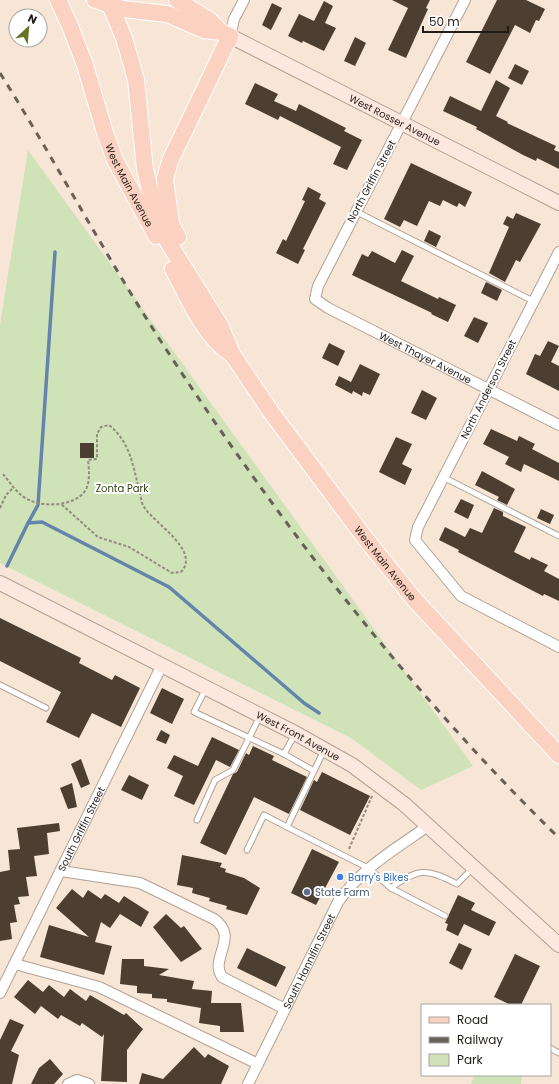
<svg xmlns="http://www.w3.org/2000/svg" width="559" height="1084" font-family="Poppins,sans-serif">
<rect width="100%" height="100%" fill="#f7e6d6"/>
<g fill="#cfe2b8">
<path d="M 28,150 L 473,766 L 421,790 L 351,738 L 0,563 L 0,325 Z"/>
<path d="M 475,1075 L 522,1075 L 521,1084 L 471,1084 Z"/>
</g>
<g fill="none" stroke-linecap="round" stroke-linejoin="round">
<g stroke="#6484ab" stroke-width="3.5">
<path d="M 28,523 L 38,505 L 55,252"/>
<path d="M 7,566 L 28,523 L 42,522 L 169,587 L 304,703 L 319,713"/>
</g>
</g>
<g fill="#4c3f32">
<path d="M 392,0 L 430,0 L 426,8 L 428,9 L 406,58 L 388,50 L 408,8 Z"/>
<path d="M 497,0 L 526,0 L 545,9 L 539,21 L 536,20 L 530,33 L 515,25 L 490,74 L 466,62 Z"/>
<path d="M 324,1 L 333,6 L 325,23 L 336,28 L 324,51 L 303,41 L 302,43 L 288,36 L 299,14 L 314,21 Z"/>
<path d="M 272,3 L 282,8 L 271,30 L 262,25 Z"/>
<path d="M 355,37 L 366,43 L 355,66 L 344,61 Z"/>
<path d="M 515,64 L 529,71 L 522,85 L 508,78 Z"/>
<path d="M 496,80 L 510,88 L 496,116 L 508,122 L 507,123 L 556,146 L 554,150 L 559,152 L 559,169 L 537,158 L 536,161 L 523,155 L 476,129 L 477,127 L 443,111 L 450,96 L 481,111 Z"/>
<path d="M 255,83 L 278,94 L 274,101 L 296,111 L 299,104 L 346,128 L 344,131 L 362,140 L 347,170 L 333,164 L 341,147 L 280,116 L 278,120 L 245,104 Z"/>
<path d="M 411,163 L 472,192 L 465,207 L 459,203 L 457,207 L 443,200 L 440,206 L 429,201 L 417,226 L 404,220 L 400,227 L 384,219 Z"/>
<path d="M 308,187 L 321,194 L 319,199 L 326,203 L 303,249 L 305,250 L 298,264 L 276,253 L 283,239 L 286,241 L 305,201 L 302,200 Z"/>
<path d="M 516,213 L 541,224 L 520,262 L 516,260 L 505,282 L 489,273 L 509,227 L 503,224 L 507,216 L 513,219 Z"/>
<path d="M 429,230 L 441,236 L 436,247 L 424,241 Z"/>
<path d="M 402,250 L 414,256 L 401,281 L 438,299 L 439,297 L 456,305 L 448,322 L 431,314 L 432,313 L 352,275 L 362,254 L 368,257 L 372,251 L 395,263 Z"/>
<path d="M 486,282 L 502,290 L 497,301 L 481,293 Z"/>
<path d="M 474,317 L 488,323 L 478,343 L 464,336 Z"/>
<path d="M 548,341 L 559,346 L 551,362 L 559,366 L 559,391 L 526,374 L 535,354 L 540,356 Z"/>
<path d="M 329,343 L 345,351 L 338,366 L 322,358 Z"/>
<path d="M 360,364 L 380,374 L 370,395 L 363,392 L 362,396 L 353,391 L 352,394 L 335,385 L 339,376 L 351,382 Z"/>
<path d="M 422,390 L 437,398 L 426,420 L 411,413 Z"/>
<path d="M 491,429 L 517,441 L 519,436 L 535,444 L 532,449 L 559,463 L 559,481 L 524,464 L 521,472 L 505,464 L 509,457 L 483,444 Z"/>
<path d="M 396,437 L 412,444 L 402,464 L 412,469 L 405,485 L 379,472 Z"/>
<rect x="80" y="443" width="14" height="15"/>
<path d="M 482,471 L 515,489 L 507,505 L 497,500 L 499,497 L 475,485 Z"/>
<path d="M 461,499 L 474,505 L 468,519 L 454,512 Z"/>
<path d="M 494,508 L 503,512 L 503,516 L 526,527 L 514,552 L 530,560 L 531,557 L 548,565 L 544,571 L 559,579 L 559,601 L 544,594 L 543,596 L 458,552 L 459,550 L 439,540 L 445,527 L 465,537 L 470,528 L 482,533 Z"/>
<path d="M 541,509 L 554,515 L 550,524 L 537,518 Z"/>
<path d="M 0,618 L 81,658 L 79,663 L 112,680 L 115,675 L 140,688 L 121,727 L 92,713 L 79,738 L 46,722 L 61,692 L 0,661 Z"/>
<path d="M 162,688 L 184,699 L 172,724 L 150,713 Z"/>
<path d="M 161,730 L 170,735 L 166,744 L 156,740 Z"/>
<path d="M 212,737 L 239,750 L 230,767 L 216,760 L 194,805 L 174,796 L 183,776 L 167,768 L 174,755 L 198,766 Z"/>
<path d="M 253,746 L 274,756 L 272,760 L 307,777 L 289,814 L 254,797 L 226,855 L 200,843 L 233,774 L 237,772 L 246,753 L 249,755 Z"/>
<path d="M 81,759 L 90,784 L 81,788 L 71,764 Z"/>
<path d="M 322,772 L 370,796 L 350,835 L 300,810 L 314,780 L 317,782 Z"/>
<path d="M 129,775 L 149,785 L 142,800 L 121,790 Z"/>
<path d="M 72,783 L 77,807 L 68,809 L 60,788 Z"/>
<path d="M 59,823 L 60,831 L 47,833 L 49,854 L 34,856 L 37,876 L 26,877 L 29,896 L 18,897 L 20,904 L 14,905 L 17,922 L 10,923 L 12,939 L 0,941 L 0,872 L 10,870 L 8,850 L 20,849 L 17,828 Z"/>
<path d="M 312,849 L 339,862 L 316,905 L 291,893 Z"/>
<path d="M 182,855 L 222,863 L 220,867 L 226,869 L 225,872 L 244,878 L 260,888 L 247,915 L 226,909 L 227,906 L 209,901 L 210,898 L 192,893 L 193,888 L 177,885 Z"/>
<path d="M 72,889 L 83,898 L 88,890 L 101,899 L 105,894 L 119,903 L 124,896 L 149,912 L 141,927 L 120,914 L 110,928 L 101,922 L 95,942 L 112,946 L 104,975 L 40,957 L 49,925 L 89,937 L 56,908 Z"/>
<path d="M 458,895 L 475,903 L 471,910 L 496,922 L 489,936 L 464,924 L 458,936 L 446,930 L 448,924 L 445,923 Z"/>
<path d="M 166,914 L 181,928 L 184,926 L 202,949 L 181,962 L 153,927 Z"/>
<path d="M 459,943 L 472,949 L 462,970 L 449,963 Z"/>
<path d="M 247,948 L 286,967 L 276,987 L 237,968 Z"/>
<path d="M 515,954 L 540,966 L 521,1005 L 511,1005 L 494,997 Z"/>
<path d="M 122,959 L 144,959 L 144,966 L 169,969 L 159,975 L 194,981 L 192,989 L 212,991 L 211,1003 L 241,1003 L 244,1032 L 220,1032 L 220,1026 L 199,1023 L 201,1008 L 167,1002 L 167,999 L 152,998 L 152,994 L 137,993 L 137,986 L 120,984 Z"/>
<path d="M 28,980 L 43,992 L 49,985 L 64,997 L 70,989 L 86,1001 L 90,995 L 124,1015 L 126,1013 L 143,1029 L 127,1050 L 127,1082 L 101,1081 L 104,1034 L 102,1037 L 82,1023 L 80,1026 L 61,1015 L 58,1019 L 41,1006 L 35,1014 L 14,997 Z"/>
<path d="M 10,1019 L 24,1025 L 11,1051 L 19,1055 L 12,1084 L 0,1084 L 0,1040 Z"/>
<path d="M 194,1047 L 205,1058 L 208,1054 L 229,1066 L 221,1084 L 139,1084 L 142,1073 L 163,1079 Z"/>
<path d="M 50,1059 L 63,1074 L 54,1084 L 31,1084 L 39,1068 Z"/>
</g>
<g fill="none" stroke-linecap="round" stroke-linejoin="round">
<defs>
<g id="lane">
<path d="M 355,211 L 533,301"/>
<path d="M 443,477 L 559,536"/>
<path d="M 0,685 L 46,708"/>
<path d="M 206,688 L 194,712 L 284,754 L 295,734"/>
<path d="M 284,754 L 314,771 L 324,750"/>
<path d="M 314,771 L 287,827 L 368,868 L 391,888 L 445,916"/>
<path d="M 197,820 L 215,780 L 233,770 L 260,716"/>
<path d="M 247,850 L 264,815 L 287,827"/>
<path d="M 391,888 C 418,868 427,868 457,884 L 472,869"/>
<path d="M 550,1048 L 559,1053"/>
</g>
<g id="street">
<path id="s1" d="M 465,0 L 318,286 L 315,299 L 328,308 L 559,425"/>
<path d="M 230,36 L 234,19 L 244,0"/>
<path d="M 559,252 L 418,527 L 415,540 L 461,596 L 559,647"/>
<path d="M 61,871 L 140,883 L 214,919 C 240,937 209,958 222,977 L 285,1009"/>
<path d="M 15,964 L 99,987 L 258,1064"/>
<path id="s2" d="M 0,993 L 162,665"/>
<path d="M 68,1084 L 77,1080 L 89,1084"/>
<path id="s3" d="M 248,1084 L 338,902 C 362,868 395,849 428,826"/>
</g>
<g id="secondary">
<path id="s4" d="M 230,36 L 559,203"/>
<path id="s5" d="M 0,583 L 295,733 L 352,765 L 404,804 L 559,945"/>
</g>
<g id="primary">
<path id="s6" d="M 58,0 L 70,26 L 85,65 L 105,133 L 115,160 L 156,236"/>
<path d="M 95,0 L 123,9 L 167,14 L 204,30 L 221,32 L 230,36 L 170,161 L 165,179 L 171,224 L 178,237"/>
<path id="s7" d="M 108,0 L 124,38 L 136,80 L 145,169 L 153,203 L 168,242 L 220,325 L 232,354 L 271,412 L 365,538 L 414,599 L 559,755"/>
<path d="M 177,0 L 209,20 L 221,32"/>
<path d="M 173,269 C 187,296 204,336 230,353"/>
</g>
</defs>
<use href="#lane" stroke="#b2a293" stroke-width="7"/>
<use href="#street" stroke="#b2a293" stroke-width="12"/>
<use href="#secondary" stroke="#b2a293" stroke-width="16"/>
<use href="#primary" stroke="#fff" stroke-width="18"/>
<g stroke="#94897e" stroke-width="2" stroke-dasharray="3 2" stroke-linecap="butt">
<path d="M 3,474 C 11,484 18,495 29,500 C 45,508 80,506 87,487 C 90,478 89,469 88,460 L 97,459 L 97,434 L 101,427 L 109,425 C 130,442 133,465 139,490 C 141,495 141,503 144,507 C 155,524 201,551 181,572 L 172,573 L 129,547 L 98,537 L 61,504"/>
<path d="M 0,508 L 6,495 L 13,488"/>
<path d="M 349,849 L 372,796"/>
</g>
<use href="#lane" stroke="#fff" stroke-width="5"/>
<use href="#street" stroke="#fff" stroke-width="10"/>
<use href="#secondary" stroke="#fde8e0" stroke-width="14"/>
<use href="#primary" stroke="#fbd1c1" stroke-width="16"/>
<path stroke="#685f56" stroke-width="3" stroke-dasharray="7 7" stroke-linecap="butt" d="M 0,73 C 56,162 105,255 162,343 C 277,520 408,690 559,838"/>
</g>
<circle fill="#3f7fe0" stroke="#fff" stroke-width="1.5" cx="340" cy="877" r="4"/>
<circle fill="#5c6f8a" stroke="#fff" stroke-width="1.5" cx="307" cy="892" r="4"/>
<g text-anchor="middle" stroke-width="4" stroke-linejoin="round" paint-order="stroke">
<g font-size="10" fill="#211c16" stroke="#fff">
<text dy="4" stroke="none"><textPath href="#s4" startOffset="185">West Rosser Avenue</textPath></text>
<text transform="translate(371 181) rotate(-62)" y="4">North Griffin Street</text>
<text dy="4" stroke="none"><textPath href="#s6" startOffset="199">West Main Avenue</textPath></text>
<text dy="4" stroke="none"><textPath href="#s1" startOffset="460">West Thayer Avenue</textPath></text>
<text transform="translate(488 389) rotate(-63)" y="4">North Anderson Street</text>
<text dy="4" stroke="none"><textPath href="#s7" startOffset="640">West Main Avenue</textPath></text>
<text dy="4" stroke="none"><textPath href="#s5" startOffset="335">West Front Avenue</textPath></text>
<text dy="4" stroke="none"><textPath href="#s2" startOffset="183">South Griffin Street</textPath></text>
<text dy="4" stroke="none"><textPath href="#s3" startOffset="137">South Hannifin Street</textPath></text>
</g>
<g font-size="10" fill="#2f4210" stroke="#fff">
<text x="122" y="492">Zonta Park</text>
</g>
<g font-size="10" fill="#366cbe" stroke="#fff" text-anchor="start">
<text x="348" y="881">Barry's Bikes</text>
</g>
<g font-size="10" fill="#4e5e75" stroke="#fff" text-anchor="start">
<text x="315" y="896">State Farm</text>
</g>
</g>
<rect x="421" y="1004" width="130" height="72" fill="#ffffff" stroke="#a6a4a2"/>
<rect x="429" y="1017" width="20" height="6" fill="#fbd1c1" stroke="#a6a4a2"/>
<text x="457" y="1024" font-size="12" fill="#211c16">Road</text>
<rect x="429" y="1037" width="20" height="6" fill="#685f56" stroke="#a6a4a2"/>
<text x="457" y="1044" font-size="12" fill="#211c16">Railway</text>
<rect x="429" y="1054" width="20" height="12" fill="#cfe2b8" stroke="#a6a4a2"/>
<text x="457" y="1064" font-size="12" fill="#211c16">Park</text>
<g transform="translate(28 28) rotate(26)"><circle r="19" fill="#ffffff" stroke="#a6a4a2"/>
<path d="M0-3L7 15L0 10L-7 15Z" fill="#637523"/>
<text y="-6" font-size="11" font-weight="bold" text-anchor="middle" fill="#211c16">N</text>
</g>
<path d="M423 26v6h85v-6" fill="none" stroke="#211c16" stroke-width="2"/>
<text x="429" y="26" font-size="12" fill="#211c16" stroke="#ffffff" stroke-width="3" paint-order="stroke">50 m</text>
</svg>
